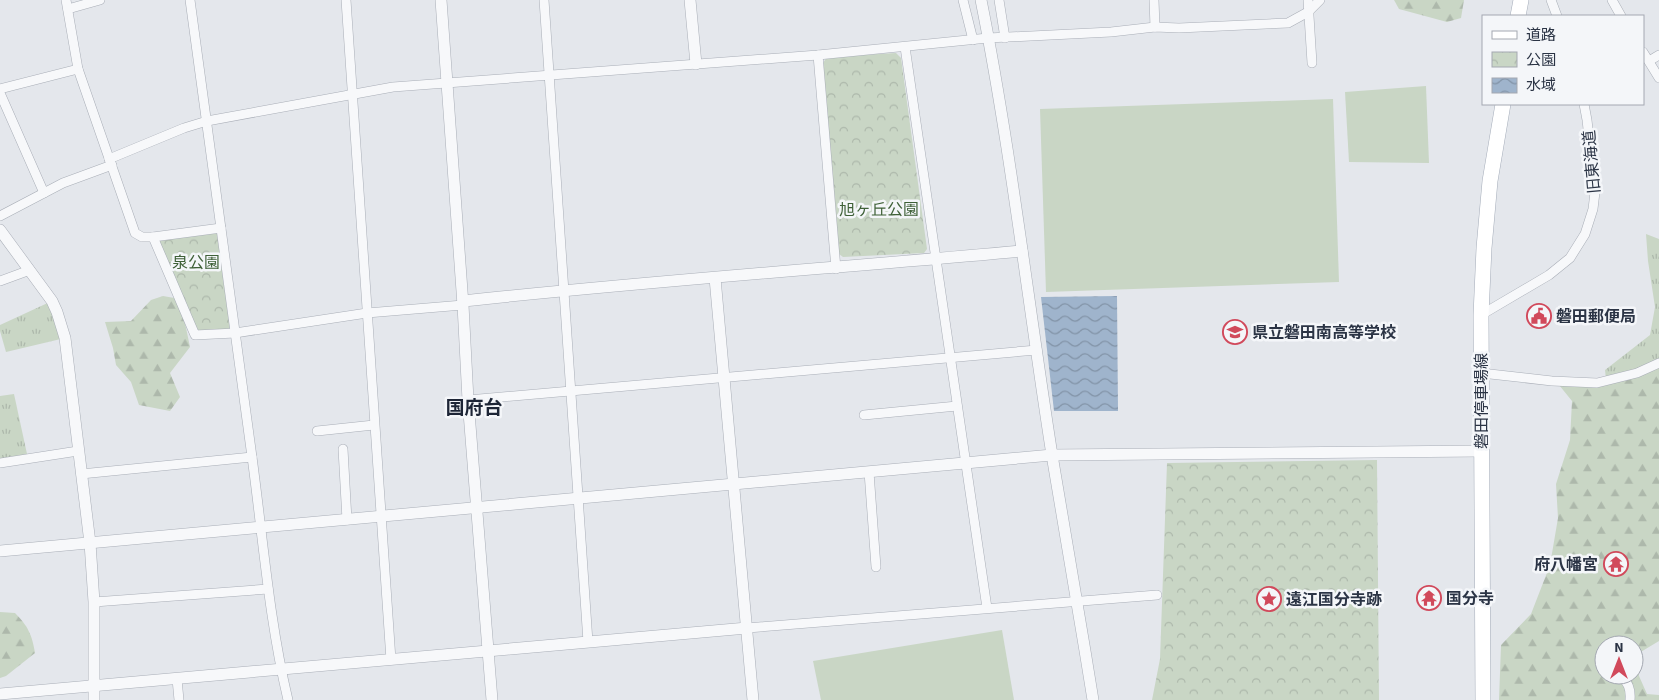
<svg xmlns="http://www.w3.org/2000/svg" width="1659" height="700" font-family="'Source Sans 3','Noto Sans JP',sans-serif">
<defs>
<pattern id="grass-tufts" width="24" height="20" patternUnits="userSpaceOnUse" patternTransform="scale(1.25)"><rect width="24" height="20" fill="#c9d6c5"/><path d="M3 7l-1-3M5 7V3M7 7l1-3M15 17l-1-3M17 17v-4M19 17l1-3" fill="none" stroke="#adb8ab"/></pattern>
<pattern id="forest-firs" width="22" height="20" patternUnits="userSpaceOnUse" patternTransform="scale(1.25)"><rect width="22" height="20" fill="#c9d6c5"/><path d="M5 1l3.5 6h-7zM16 11l3.5 6h-7z" fill="#adb8ab"/></pattern>
<pattern id="park-crowns" width="20" height="18" patternUnits="userSpaceOnUse" patternTransform="scale(1.25)"><rect width="20" height="18" fill="#c9d6c5"/><path d="M2 6a3 3 0 1 1 6 0M12 15a3 3 0 1 1 6 0" fill="none" stroke="#adb8ab"/></pattern>
<pattern id="water-waves" width="16" height="10" patternUnits="userSpaceOnUse" patternTransform="scale(1.25)"><rect width="16" height="10" fill="#9fb4cc"/><path d="M0 5q4-4 8 0t8 0" fill="none" stroke="#8293a7"/></pattern>
</defs>
<rect width="100%" height="100%" fill="#e4e7ec"/>
<g fill="url(#grass-tufts)">
<path d="M 1646,234 L 1659,239 L 1659,365 L 1606,379 L 1605,370 L 1650,335 L 1655,307 L 1648,261 Z"/>
<path d="M 52,301 L 65,338 L 6,352 L 0,331 L 0,325 Z"/>
<path d="M 14,394 L 27,454 L 0,461 L 0,396 Z"/>
</g>
<g fill="url(#forest-firs)" fill-rule="evenodd">
<path d="M 1394,0 L 1464,0 L 1461,18 L 1447,22 L 1399,9 Z"/>
<path d="M 163,296 L 180,299 L 190,347 L 170,373 L 180,397 L 170,411 L 139,405 L 131,382 L 116,365 L 113,348 L 105,322 L 131,321 L 151,300 Z"/>
<path d="M 1659,365 L 1659,641 L 1639,653 L 1639,676 L 1647,694 L 1659,695 L 1659,700 L 1499,700 L 1501,645 L 1531,614 L 1550,565 L 1558,518 L 1556,484 L 1570,440 L 1572,401 L 1555,380 L 1596,380 ZM 1604,645 L 1634,645 L 1634,675 L 1604,675 Z"/>
<path d="M 0,612 L 15,613 C 28,626 32,635 35,653 L 6,676 L 0,678 Z"/>
</g>
<g fill="url(#park-crowns)">
<path d="M 896,53 L 901,58 L 927,249 L 924,253 L 843,257 L 839,254 L 823,63 L 827,57 Z"/>
<path d="M 221,228 L 234,326 L 230,333 L 195,335 L 153,237 Z"/>
<path d="M 1377,460 L 1379,700 L 1152,700 L 1160,659 L 1167,463 Z"/>
</g>
<g fill="#c9d6c5">
<path d="M 1426,86 L 1429,163 L 1349,162 L 1345,92 Z"/>
<path d="M 1333,99 L 1339,282 L 1046,292 L 1040,109 Z"/>
<path d="M 1002,630 L 1014,700 L 821,700 L 813,661 Z"/>
</g>
<path fill="url(#water-waves)" d="M 1117,296 L 1118,411 L 1054,411 L 1041,297 Z"/>
<g fill="none" stroke-linecap="round" stroke-linejoin="round">
<defs>
<g id="minor">
<path d="M 66,0 L 78,69 L 135,233 L 142,237 L 153,237 L 221,228"/>
<path d="M 190,0 C 211,152 231,305 252,457 C 263,538 269,620 288,700"/>
<path d="M 346,0 L 391,660"/>
<path d="M 544,0 L 588,642"/>
<path d="M 963,0 L 973,40"/>
<path d="M 999,0 L 1005,38"/>
<path d="M 1154,0 L 1155,27"/>
<path d="M 1308,0 L 1312,63"/>
<path d="M 1551,0 L 1557,16"/>
<path d="M 1612,0 L 1621,16"/>
<path d="M 68,9 L 100,0"/>
<path d="M 905,47 L 987,608"/>
<path d="M 1643,52 L 1659,78"/>
<path d="M 818,55 L 836,269"/>
<path d="M 1649,61 L 1659,55"/>
<path d="M 0,89 L 78,69"/>
<path d="M 0,93 L 44,193"/>
<path d="M 109,159 L 184,128 L 207,121 L 393,87 L 818,55 L 988,38 L 1111,32 L 1155,27 L 1179,28 L 1288,23 L 1308,12 L 1320,0"/>
<path d="M 0,216 L 63,183 L 112,165"/>
<path d="M 153,237 L 195,335 L 235,333 L 367,313 L 463,305"/>
<path d="M 0,281 L 30,270"/>
<path d="M 1481,315 L 1549,275 L 1570,258 L 1585,234 L 1593,209 L 1595,192 L 1587,120 L 1584,104"/>
<path d="M 1481,373 L 1552,381 L 1597,383 L 1637,373 L 1659,363"/>
<path d="M 468,400 L 1037,350"/>
<path d="M 864,415 L 957,406"/>
<path d="M 317,431 L 374,425"/>
<path d="M 343,449 L 347,520"/>
<path d="M 0,463 L 78,451"/>
<path d="M 869,472 L 876,567"/>
<path d="M 81,474 L 252,457"/>
<path d="M 94,602 L 268,589"/>
<path d="M 747,628 L 1157,595"/>
<path d="M 1620,675 C 1628,683 1631,688 1630,700"/>
<path d="M 177,679 L 179,700"/>
</g>
<g id="tertiary">
<path d="M 441,0 L 463,305 L 468,400 L 492,700"/>
<path d="M 690,0 L 696,64"/>
<path d="M 981,0 C 1011,150 1028,303 1052,455 C 1065,536 1080,618 1093,700"/>
<path d="M 0,230 L 52,301 L 57,312 L 65,338 L 90,543 L 94,602 L 94,700"/>
<path d="M 715,278 L 753,700"/>
<path d="M 463,301 C 649,281 836,268 1022,251"/>
<path d="M 0,551 L 1052,455 L 1481,451"/>
<path d="M 0,694 L 747,628"/>
</g>
<g id="primary">
<path d="M 1518,16 L 1521,0"/>
<path d="M 1483,700 L 1481,315 L 1484,248 L 1490,181 L 1503,104"/>
</g>
</defs>
<use href="#minor" stroke="#a9aeb7" stroke-width="10"/>
<use href="#tertiary" stroke="#a9aeb7" stroke-width="12"/>
<use href="#primary" stroke="#a3abb8" stroke-width="16"/>
<use href="#minor" stroke="#f7f8fa" stroke-width="9"/>
<use href="#tertiary" stroke="#f7f8fa" stroke-width="11"/>
<use href="#primary" stroke="#fff" stroke-width="15"/>
</g>
<defs>
<symbol id="civic-ring" viewBox="-11 -11 22 22"><circle r="9.5" fill="#f4f6f9" stroke="#d1495b" stroke-width="1.5"/><path d="M-.6-6.5H3V-4.5H.6V-3L4-1V1h2V6H-6V1h2V-1L-.6-3ZM-1.2 2.5V6h2.4V2.5Z" fill="#d1495b"/></symbol>
<symbol id="school-ring" viewBox="-11 -11 22 22"><circle r="9.5" fill="#f4f6f9" stroke="#d1495b" stroke-width="1.5"/><path d="M0-5L7-2L0 1L-7-2ZM-4 1L0 2.5L4 1V4Q0 6-4 4Z" fill="#d1495b"/></symbol>
<symbol id="temple-ring" viewBox="-11 -11 22 22"><circle r="9.5" fill="#f4f6f9" stroke="#d1495b" stroke-width="1.5"/><path d="M0-6L5-2H3V0L6.5 2.5H4V6H1.5V3h-3V6H-4V2.5H-6.5L-3 0V-2H-5Z" fill="#d1495b"/></symbol>
<symbol id="sight-ring" viewBox="-11 -11 22 22"><circle r="9.5" fill="#f4f6f9" stroke="#d1495b" stroke-width="1.5"/><path d="M0-6L1.8-2.2L6-1.7L2.9 1.2L3.7 5.4L0 3.3L-3.7 5.4L-2.9 1.2L-6-1.7L-1.8-2.2Z" fill="#d1495b"/></symbol>
</defs>
<g fill-rule="evenodd">
<use href="#civic-ring" x="1525" y="302" width="28" height="28"/>
<use href="#school-ring" x="1221" y="318" width="28" height="28"/>
<use href="#temple-ring" x="1602" y="550" width="28" height="28"/>
<use href="#temple-ring" x="1415" y="584" width="28" height="28"/>
<use href="#sight-ring" x="1255" y="585" width="28" height="28"/>
</g>
<g text-anchor="middle" stroke-width="5" stroke-linejoin="round" paint-order="stroke">
<g font-size="16" fill="#2b3445" stroke="#f4f6f9">
<text transform="translate(1591 162) rotate(-95)" y="6">旧東海道</text>
<text transform="translate(1481 401) rotate(-90)" y="6">磐田停車場線</text>
</g>
<g font-size="16" fill="#3f6138" stroke="#f4f6f9">
<text x="879" y="215">旭ヶ丘公園</text>
<text x="196" y="268">泉公園</text>
</g>
<g font-size="16" font-weight="bold" fill="#2b3445" stroke="#f4f6f9" text-anchor="start">
<text x="1556" y="322">磐田郵便局</text>
<text x="1252" y="338">県立磐田南高等学校</text>
<text x="1598" y="570" text-anchor="end">府八幡宮</text>
<text x="1446" y="604">国分寺</text>
<text x="1286" y="605">遠江国分寺跡</text>
</g>
<g font-size="19" font-weight="bold" fill="#1d2536" stroke="#f4f6f9">
<text x="474" y="414">国府台</text>
</g>
</g>
<rect x="1482" y="15" width="162" height="90" fill="#f4f6f9" stroke="#a4a8b1"/>
<rect x="1492" y="31" width="25" height="8" fill="#ffffff" stroke="#a4a8b1"/>
<text x="1526" y="40" font-size="15" fill="#2b3445">道路</text>
<rect x="1492" y="52" width="25" height="15" fill="url(#park-crowns)" stroke="#a4a8b1"/>
<text x="1526" y="65" font-size="15" fill="#2b3445">公園</text>
<rect x="1492" y="78" width="25" height="15" fill="url(#water-waves)" stroke="#a4a8b1"/>
<text x="1526" y="90" font-size="15" fill="#2b3445">水域</text>
<g transform="translate(1619 660)"><circle r="24" fill="#f4f6f9" stroke="#a4a8b1"/>
<path d="M0-4L9 19L0 12L-9 19Z" fill="#d1495b"/>
<text y="-8" font-size="14" font-weight="bold" text-anchor="middle" fill="#2b3445">N</text>
</g>
</svg>
